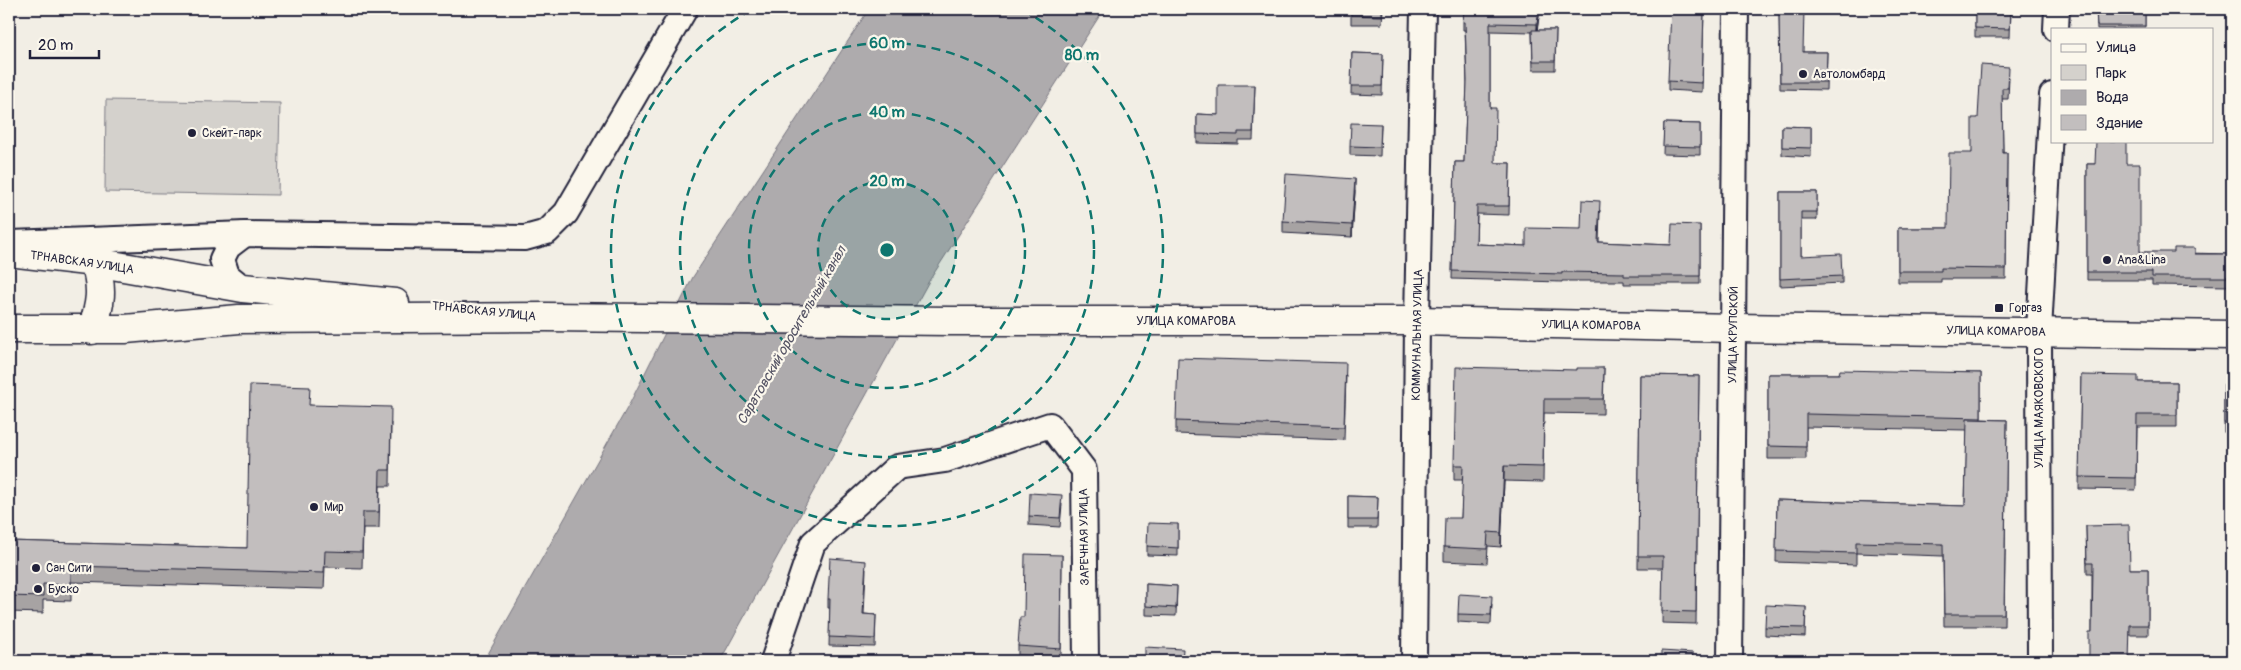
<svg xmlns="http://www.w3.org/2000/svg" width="2241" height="670" font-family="Pangolin,sans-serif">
<rect width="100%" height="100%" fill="#f2eee5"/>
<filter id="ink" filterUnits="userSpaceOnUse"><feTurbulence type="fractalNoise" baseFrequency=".02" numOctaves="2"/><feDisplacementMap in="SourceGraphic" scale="10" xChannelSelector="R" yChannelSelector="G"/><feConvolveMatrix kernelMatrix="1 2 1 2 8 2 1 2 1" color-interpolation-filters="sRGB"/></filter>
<g filter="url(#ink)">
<path fill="#d4d1cc" stroke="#7b7a84" d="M 106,100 L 280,103 L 278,195 L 105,192 Z"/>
<path fill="#aeabad" stroke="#76747f" d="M 869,9 L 1104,9 L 929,281 L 720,661 L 484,661 L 630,403 L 693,277 Z"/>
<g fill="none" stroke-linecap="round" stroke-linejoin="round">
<defs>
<g id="street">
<path d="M 2056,29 L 2057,9"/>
<path d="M 11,243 L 245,234 L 525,238 L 547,232 L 566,213 L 685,9"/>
<path d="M 243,288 L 227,275 L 222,259 L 228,247 L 245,234"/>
<path d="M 773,661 L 813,543 L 897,467 L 945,460 L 1050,425 L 1084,470 L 1086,661"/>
<path d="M 1414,661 L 1417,321 L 1423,9"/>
<path d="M 1730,661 L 1736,9"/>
<path d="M 2040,661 L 2039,331 L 2052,95"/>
</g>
<g id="secondary">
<path d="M 9,252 L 95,262 L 243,288 L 395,303"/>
<path d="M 9,329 L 125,329 L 239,319 L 546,317 L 950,321 L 1417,321 L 1734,328 L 2232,335"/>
<path d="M 92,330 C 101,303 103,289 95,262"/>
</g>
</defs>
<use href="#street" stroke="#22223b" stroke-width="28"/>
<use href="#secondary" stroke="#22223b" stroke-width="31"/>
<use href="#street" stroke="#fbf7ec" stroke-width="24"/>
<use href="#secondary" stroke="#fbf7ec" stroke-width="28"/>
</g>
<g fill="#a7a3a3" stroke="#22223b">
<path d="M 1351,9 L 1383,9 L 1382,24 L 1351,24 Z"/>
<path d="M 1540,9 L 1537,30 L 1556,30 L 1555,70 L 1533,70 L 1532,32 L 1490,31 L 1490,108 L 1495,163 L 1510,163 L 1509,215 L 1477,214 L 1476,244 L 1526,246 L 1581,229 L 1600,210 L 1599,242 L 1671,245 L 1700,225 L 1700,284 L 1624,284 L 1624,281 L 1562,281 L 1562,282 L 1452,279 L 1455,162 L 1464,162 L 1467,84 L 1465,30 L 1463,30 L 1463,22 Z"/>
<path d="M 1704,9 L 1702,92 L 1668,90 L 1668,81 Z"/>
<path d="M 1779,9 L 1803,52 L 1827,52 L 1826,90 L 1780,89 Z"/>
<path d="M 1975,9 L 2011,9 L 2010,37 L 1975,37 Z"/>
<path d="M 2096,9 L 2145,9 L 2145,29 L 2097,29 Z"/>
<path d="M 1352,53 L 1383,54 L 1382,95 L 1351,94 Z"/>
<path d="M 2009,77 L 2008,99 L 2002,99 L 2003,153 L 2007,153 L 2006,279 L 1941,279 L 1941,282 L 1898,282 L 1898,228 L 1948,228 L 1972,153 L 1978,118 Z"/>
<path d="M 1255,85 L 1253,140 L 1238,140 L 1238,144 L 1197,143 L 1197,114 L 1218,115 Z"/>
<path d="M 1664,123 L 1700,124 L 1700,155 L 1663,154 Z"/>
<path d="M 1381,124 L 1380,156 L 1350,155 L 1350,146 Z"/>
<path d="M 1782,126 L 1811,127 L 1811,157 L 1782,155 Z"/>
<path d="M 2087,164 L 2126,164 L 2140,252 L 2232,254 L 2232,286 L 2152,285 L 2152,280 L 2087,280 Z"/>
<path d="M 1355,191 L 1352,237 L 1283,233 L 1283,221 Z"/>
<path d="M 1780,192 L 1817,192 L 1817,220 L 1801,220 L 1801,256 L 1842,276 L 1842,283 L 1780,286 Z"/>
<path d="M 1604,368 L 1603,414 L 1544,413 L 1543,482 L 1504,481 L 1501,547 L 1488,546 L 1487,563 L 1444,561 L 1444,547 L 1461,518 L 1463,480 L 1454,480 L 1454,465 L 1577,370 Z"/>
<path d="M 1981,373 L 1981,419 L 2007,420 L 2004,626 L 1944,626 L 1943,556 L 1856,553 L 1856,565 L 1776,562 L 1777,500 L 1965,506 L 1967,430 L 1806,427 L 1806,459 L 1768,459 L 1768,374 L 1839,374 Z"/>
<path d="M 1346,375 L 1344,440 L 1176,434 L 1176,421 Z"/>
<path d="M 1640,375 L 1699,376 L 1696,624 L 1662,623 L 1663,568 L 1638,568 Z"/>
<path d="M 2081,375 L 2138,382 L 2177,382 L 2177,427 L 2137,427 L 2136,490 L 2079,489 Z"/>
<rect x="2224" y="385" width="8" height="47"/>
<path d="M 310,405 L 391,423 L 390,486 L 380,486 L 379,528 L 363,528 L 362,568 L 325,567 L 324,589 L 71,582 L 71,601 L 43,600 L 43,613 L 9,612 L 9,541 L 247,548 Z"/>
<path d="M 1348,496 L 1378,497 L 1377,528 L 1348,528 Z"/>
<path d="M 1062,504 L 1060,527 L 1029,525 L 1029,516 Z"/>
<path d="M 1178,524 L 1178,556 L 1147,555 L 1147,546 Z"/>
<path d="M 2086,526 L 2130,569 L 2148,569 L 2148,635 L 2130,635 L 2092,632 L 2092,573 L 2087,573 Z"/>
<path d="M 1062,555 L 1061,657 L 1018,655 L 1018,646 Z"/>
<path d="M 866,569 L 864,614 L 876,615 L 875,647 L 829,646 L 830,608 L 828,608 L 828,599 Z"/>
<path d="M 1146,584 L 1177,586 L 1176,616 L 1146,615 Z"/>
<path d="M 1492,604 L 1491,624 L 1458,622 L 1458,614 Z"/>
<path d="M 1806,607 L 1805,637 L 1765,635 L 1765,627 Z"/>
</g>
<g fill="#888585" stroke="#22223b">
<path d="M 1539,9 L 1540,9 L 1537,32 L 1537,24 Z"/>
<path d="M 1355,179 L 1355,191 L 1352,237 L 1352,225 Z"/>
<path d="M 1504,466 L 1504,481 L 1501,547 L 1501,533 Z"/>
</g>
<g fill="#c2bebe" stroke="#22223b">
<path d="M 1351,9 L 1382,9 L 1382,16 L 1351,15 Z"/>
<path d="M 1464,9 L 1539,9 L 1537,24 L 1490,23 L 1490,108 L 1496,108 L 1495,163 L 1510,163 L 1509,206 L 1477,206 L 1476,244 L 1526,246 L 1526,228 L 1581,229 L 1582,200 L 1600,201 L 1598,242 L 1671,245 L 1672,224 L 1700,225 L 1700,276 L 1624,276 L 1624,273 L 1562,272 L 1562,274 L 1452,271 L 1455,162 L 1464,162 L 1467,81 L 1465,22 L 1463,22 Z"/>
<path d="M 1671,9 L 1704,9 L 1702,83 L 1668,81 Z"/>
<path d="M 1779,9 L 1804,9 L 1803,52 L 1827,52 L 1826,82 L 1780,82 Z"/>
<path d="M 1975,9 L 2011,9 L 2010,29 L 1975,28 Z"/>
<path d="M 2096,9 L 2145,9 L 2145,26 L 2097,26 Z"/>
<path d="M 1532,30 L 1556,30 L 1555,61 L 1533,61 Z"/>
<path d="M 1352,53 L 1383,54 L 1382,86 L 1351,86 Z"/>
<path d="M 1981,65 L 2009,67 L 2008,88 L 2002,88 L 2003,153 L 2007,153 L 2006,269 L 1941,268 L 1941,271 L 1898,271 L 1898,228 L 1948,228 L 1949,153 L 1972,153 L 1972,118 L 1978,118 Z"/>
<path d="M 1218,85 L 1255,85 L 1253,132 L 1238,132 L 1238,135 L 1197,134 L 1197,114 L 1218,115 Z"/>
<path d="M 1351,123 L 1381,124 L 1380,147 L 1350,146 Z"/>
<path d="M 1664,123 L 1700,124 L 1700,147 L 1663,146 Z"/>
<path d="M 1782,126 L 1811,127 L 1811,148 L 1782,147 Z"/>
<path d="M 2096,141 L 2126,141 L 2126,164 L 2140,164 L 2140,252 L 2174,252 L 2174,248 L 2195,248 L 2195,254 L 2232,254 L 2232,277 L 2152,277 L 2152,272 L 2087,272 L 2087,164 L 2095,164 Z"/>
<path d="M 1286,174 L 1355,179 L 1352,225 L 1283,221 Z"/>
<path d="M 1780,192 L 1817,192 L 1817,212 L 1801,212 L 1801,256 L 1841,254 L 1842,276 L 1780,279 Z"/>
<path d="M 1178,358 L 1346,363 L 1344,427 L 1176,421 Z"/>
<path d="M 1456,367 L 1577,370 L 1577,368 L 1604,368 L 1603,399 L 1544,399 L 1543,467 L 1504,466 L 1501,533 L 1488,532 L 1487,549 L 1444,547 L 1445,518 L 1461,518 L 1463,465 L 1454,465 Z"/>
<path d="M 1840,370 L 1981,373 L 1981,418 L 1806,414 L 1806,447 L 1768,446 L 1768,374 L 1839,374 Z"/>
<path d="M 1640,375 L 1699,376 L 1696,612 L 1662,611 L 1663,556 L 1638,556 Z"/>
<path d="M 2081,375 L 2138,376 L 2138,382 L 2177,382 L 2177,415 L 2137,415 L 2136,478 L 2079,477 Z"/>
<path d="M 250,385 L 310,387 L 309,405 L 391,407 L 390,470 L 380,470 L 379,512 L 363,512 L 362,552 L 325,551 L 324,573 L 71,566 L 71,585 L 43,584 L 43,597 L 9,596 L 9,541 L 247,548 Z"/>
<rect x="2224" y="385" width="8" height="38"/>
<path d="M 1967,419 L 2007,420 L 2004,614 L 1944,614 L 1943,544 L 1856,542 L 1856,553 L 1776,551 L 1777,500 L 1965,506 Z"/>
<path d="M 1030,493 L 1062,495 L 1060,518 L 1029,516 Z"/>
<path d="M 1348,496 L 1378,497 L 1377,520 L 1348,520 Z"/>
<path d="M 1148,523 L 1178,524 L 1178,548 L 1147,546 Z"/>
<path d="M 2129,525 L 2130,569 L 2148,569 L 2148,625 L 2130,625 L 2129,661 L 2089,661 L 2089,632 L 2092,632 L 2093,563 L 2087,563 L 2086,526 Z"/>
<path d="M 1025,554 L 1062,555 L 1061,649 L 1018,646 L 1020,617 L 1024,617 Z"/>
<path d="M 830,558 L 866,561 L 863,614 L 876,615 L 875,639 L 829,637 L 830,599 L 828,599 Z"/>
<path d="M 1146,584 L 1177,586 L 1176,608 L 1146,606 Z"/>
<path d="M 1459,594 L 1492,596 L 1491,615 L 1458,614 Z"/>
<path d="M 1766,605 L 1806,607 L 1805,628 L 1765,627 Z"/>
<path d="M 1145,647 L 1183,649 L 1182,661 L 1145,661 Z"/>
<path d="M 1661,651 L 1693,653 L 1692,661 L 1661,661 Z"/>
<rect x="1346" y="655" width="28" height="6"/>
<rect x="1962" y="657" width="41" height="4"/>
</g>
</g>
<circle cx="887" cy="250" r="69" fill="#0f766e" fill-opacity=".12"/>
<g fill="none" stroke="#0f766e" stroke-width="2.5" stroke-dasharray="9 6">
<circle cx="887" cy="250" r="69"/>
<circle cx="887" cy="250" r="138"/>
<circle cx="887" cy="250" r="207"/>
<path d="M1023 10A276 276 0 1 1 751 10"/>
</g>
<g fill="#22223b" stroke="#fbf7ec" stroke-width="2">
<circle cx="1803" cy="74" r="5"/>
<circle cx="192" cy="133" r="5"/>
<circle cx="2107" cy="260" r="5"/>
<rect x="1994" y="303" width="10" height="10" rx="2.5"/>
<circle cx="314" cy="507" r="5"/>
<circle cx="36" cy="568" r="5"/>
<circle cx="38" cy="589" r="5"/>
</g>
<g text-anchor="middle" stroke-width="4.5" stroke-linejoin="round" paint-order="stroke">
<g font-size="12" fill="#22223b" stroke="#fbf7ec" text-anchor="start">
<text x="1813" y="78">Автоломбард</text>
<text x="202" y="137">Скейт-парк</text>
<text x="2117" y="264">Ana&amp;Lina</text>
<text x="2009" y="312">Горгаз</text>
<text x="324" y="511">Мир</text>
<text x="46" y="572">Сан Сити</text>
<text x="48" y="593">Буско</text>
</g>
<g font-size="12" fill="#22223b" stroke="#fbf7ec">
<text transform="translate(82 262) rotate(8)" y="4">ТРНАВСКАЯ УЛИЦА</text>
<text transform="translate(484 311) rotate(6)" y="4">ТРНАВСКАЯ УЛИЦА</text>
<text x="1186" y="325">УЛИЦА КОМАРОВА</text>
<text transform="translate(1591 325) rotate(1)" y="4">УЛИЦА КОМАРОВА</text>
<text transform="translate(1996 331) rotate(1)" y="4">УЛИЦА КОМАРОВА</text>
<text transform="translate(1417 335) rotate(-89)" y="4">КОММУНАЛЬНАЯ УЛИЦА</text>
<text transform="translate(1733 335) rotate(-89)" y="4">УЛИЦА КРУПСКОЙ</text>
<text transform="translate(2039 408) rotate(-90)" y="4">УЛИЦА МАЯКОВСКОГО</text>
<text transform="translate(1084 537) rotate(-91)" y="4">ЗАРЕЧНАЯ УЛИЦА</text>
</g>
<g font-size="14" font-style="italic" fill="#535263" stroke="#fbf7ec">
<text transform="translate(791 335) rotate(-60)" y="5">Саратовский оросительный канал</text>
</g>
</g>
<circle cx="887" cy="250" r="8" fill="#0f766e" stroke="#fbf7ec" stroke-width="2.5"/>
<g font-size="15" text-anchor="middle" font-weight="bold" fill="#0f766e" stroke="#fbf7ec" stroke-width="4.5" stroke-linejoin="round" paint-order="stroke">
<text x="887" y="48">60 m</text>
<text x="1082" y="60">80 m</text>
<text x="887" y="117">40 m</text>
<text x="887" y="186">20 m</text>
</g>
<rect width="2241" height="670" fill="none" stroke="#fbf7ec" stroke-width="30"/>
<rect x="15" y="15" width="2211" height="640" fill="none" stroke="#22223b" stroke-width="2" filter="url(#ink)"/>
<rect x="2051" y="28" width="162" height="115" fill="#fbf7ec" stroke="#a4a2a5"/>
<rect x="2061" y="44" width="25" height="8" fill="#fbf7ec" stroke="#a4a2a5"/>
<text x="2096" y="52" font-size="15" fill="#22223b">Улица</text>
<rect x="2061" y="65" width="25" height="15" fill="#d4d1cc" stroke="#a4a2a5"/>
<text x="2096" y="78" font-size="15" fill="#22223b">Парк</text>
<rect x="2061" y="90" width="25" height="15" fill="#aeabad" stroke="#a4a2a5"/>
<text x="2096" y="102" font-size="15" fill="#22223b">Вода</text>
<rect x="2061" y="115" width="25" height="15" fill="#c2bebe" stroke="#a4a2a5"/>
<text x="2096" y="128" font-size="15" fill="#22223b">Здание</text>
<path d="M30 50v8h69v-8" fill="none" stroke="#22223b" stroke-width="2.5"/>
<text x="38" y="50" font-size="15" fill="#22223b" stroke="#fbf7ec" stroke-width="4" paint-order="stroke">20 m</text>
</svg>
